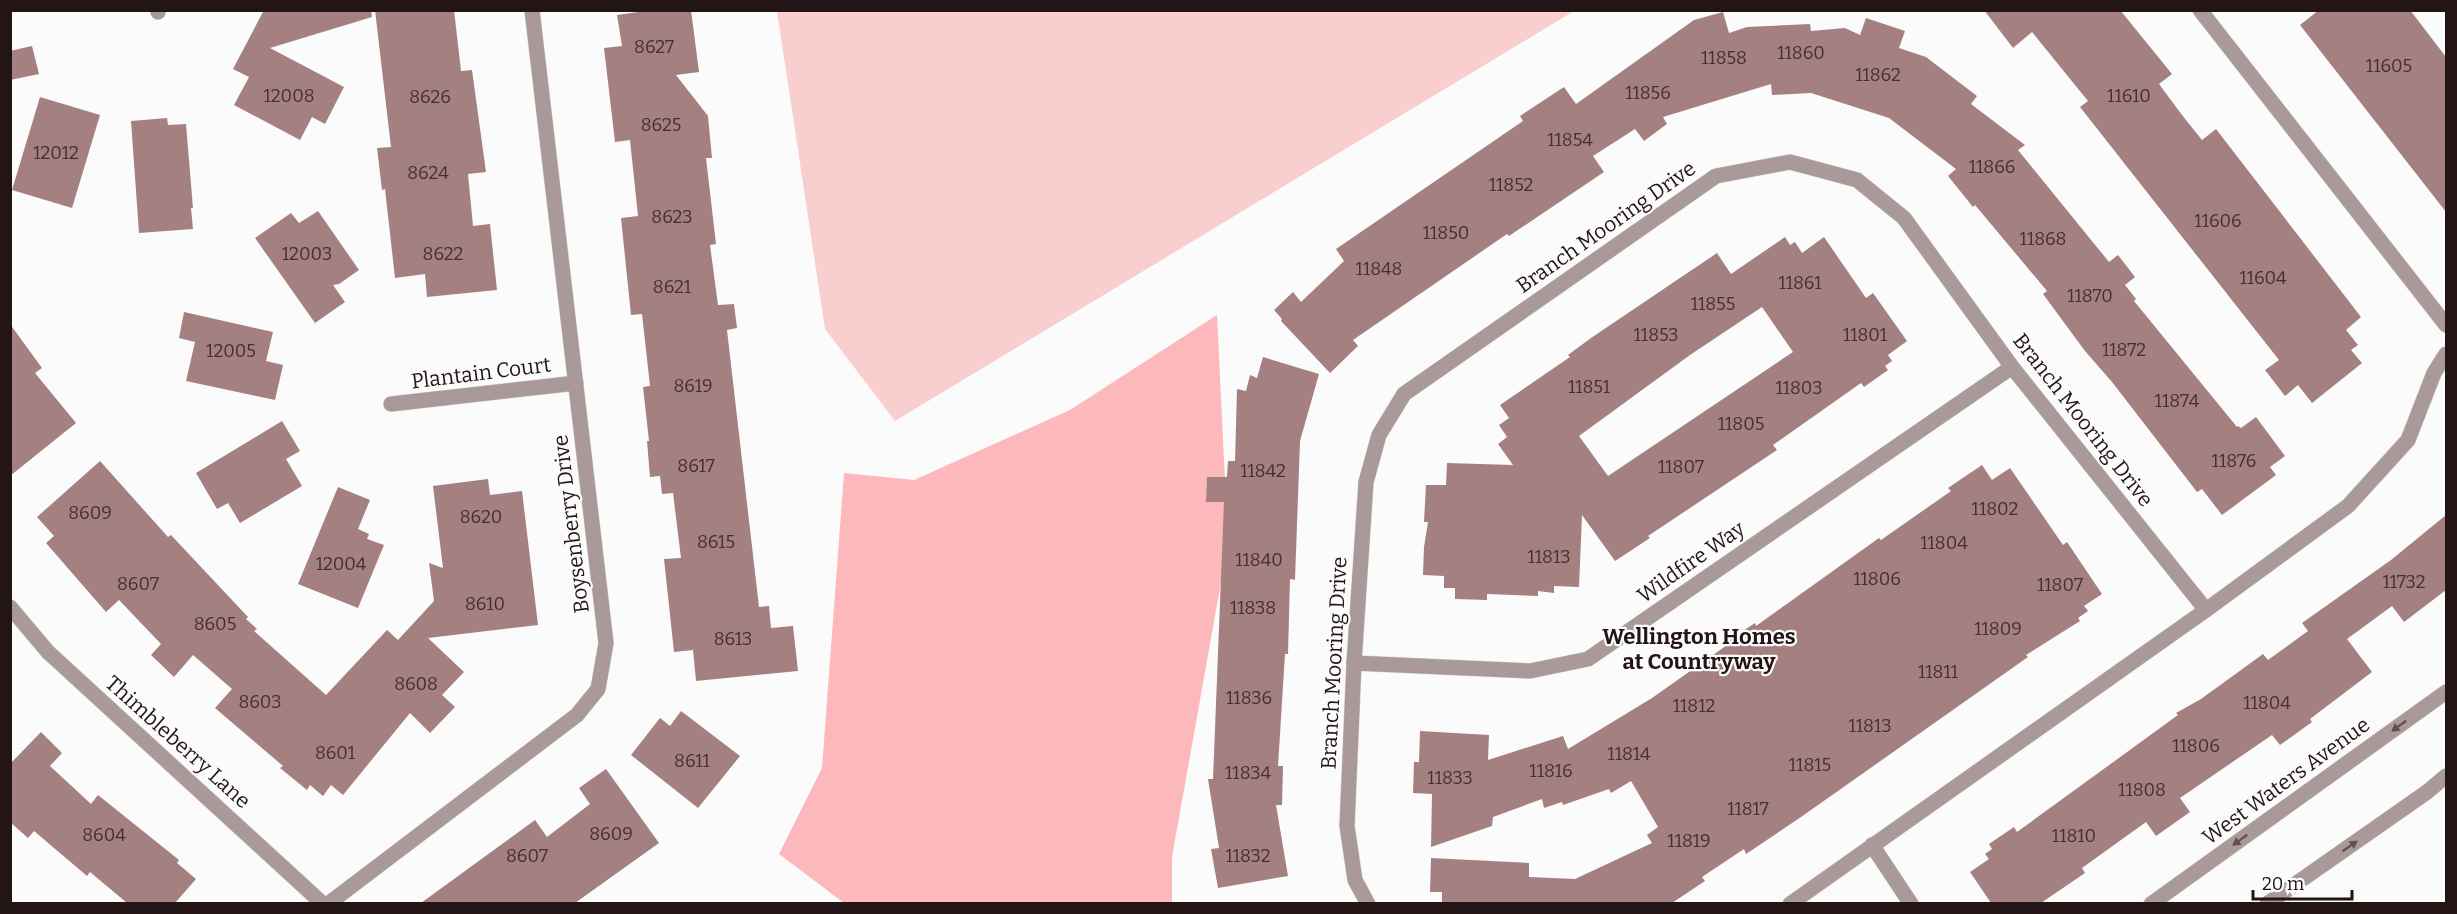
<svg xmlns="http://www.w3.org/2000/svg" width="2457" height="914" font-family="Bitter,serif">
<rect width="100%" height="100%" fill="#fbfbfb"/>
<path fill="#fcb8ba" d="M 1217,315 L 1228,543 L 1172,857 L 1172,903 L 844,903 L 779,854 L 822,768 L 844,473 L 914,480 L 1070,410 Z"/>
<path fill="#f9cecf" d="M 777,11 L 777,10 L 1574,11 L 895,421 L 825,329 Z"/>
<g fill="#a58081" fill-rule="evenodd">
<path d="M 264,10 L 371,10 L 372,17 L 270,48 L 344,87 L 325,124 L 312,117 L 300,140 L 234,105 L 249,77 L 233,69 Z"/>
<path d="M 375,10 L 454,10 L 461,71 L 472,70 L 486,172 L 468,174 L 473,226 L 490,224 L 497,290 L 427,297 L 425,274 L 395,278 L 385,189 L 382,190 L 377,148 L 391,147 Z"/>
<path d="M 652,10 L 691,10 L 699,72 L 676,75 L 708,116 L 712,158 L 706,158 L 716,244 L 710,245 L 718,305 L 734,304 L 737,328 L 727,330 L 759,607 L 769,606 L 771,628 L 793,626 L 798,671 L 696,681 L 693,650 L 674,652 L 664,559 L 681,558 L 673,493 L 662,494 L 660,476 L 650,477 L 647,441 L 649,441 L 643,387 L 650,386 L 642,314 L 631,315 L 621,218 L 638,216 L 630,140 L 615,142 L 604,48 L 622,46 L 617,15 Z"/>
<path d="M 1984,10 L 2120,10 L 2172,74 L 2159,84 L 2182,115 L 2202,140 L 2216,129 L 2361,317 L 2346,330 L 2358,345 L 2351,350 L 2362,363 L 2312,403 L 2298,385 L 2285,396 L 2265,370 L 2279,360 L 2080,107 L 2088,101 L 2032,32 L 2013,48 Z"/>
<path d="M 2319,10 L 2410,10 L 2446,57 L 2446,212 L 2300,25 Z"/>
<path d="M 1723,12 L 1729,33 L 1747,27 L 1810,24 L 1811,31 L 1845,28 L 1860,35 L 1866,18 L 1905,31 L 1899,48 L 1926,57 L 1977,96 L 1971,104 L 2025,145 L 2018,150 L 2109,262 L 2118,255 L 2135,277 L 2125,285 L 2136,299 L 2134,301 L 2237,427 L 2238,426 L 2241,428 L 2256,417 L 2285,456 L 2270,467 L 2276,475 L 2222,515 L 2202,489 L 2197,492 L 2112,382 L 2085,351 L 2043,294 L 2047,291 L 1975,205 L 1973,207 L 1948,176 L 1956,169 L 1889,118 L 1811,93 L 1772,95 L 1771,84 L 1663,117 L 1667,124 L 1644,141 L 1635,129 L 1593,156 L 1604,172 L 1509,236 L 1507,234 L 1353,340 L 1358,346 L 1330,373 L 1281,321 L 1282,319 L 1274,310 L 1293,292 L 1301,302 L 1344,261 L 1336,249 L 1523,121 L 1520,116 L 1564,87 L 1576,104 L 1694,20 Z"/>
<path d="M 32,46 L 39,74 L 10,80 L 10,51 Z"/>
<path d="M 40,97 L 100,115 L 72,208 L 12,190 Z"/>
<path d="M 167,118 L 168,125 L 186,124 L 193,208 L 191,208 L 193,229 L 139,233 L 131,121 Z"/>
<path d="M 318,211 L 359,270 L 339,284 L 333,285 L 345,302 L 315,323 L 255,238 L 291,213 L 299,223 Z"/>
<path d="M 1785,237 L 1790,245 L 1795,242 L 1802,253 L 1824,237 L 1866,298 L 1873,293 L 1907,341 L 1888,355 L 1892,361 L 1885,366 L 1888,370 L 1864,387 L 1861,383 L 1773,445 L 1777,450 L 1648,536 L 1650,538 L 1615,561 L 1582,515 L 1579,587 L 1554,586 L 1554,593 L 1538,591 L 1538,596 L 1487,594 L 1487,600 L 1455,599 L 1455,588 L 1444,588 L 1444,576 L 1423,575 L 1424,547 L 1428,522 L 1424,522 L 1426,485 L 1446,485 L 1447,463 L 1513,465 L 1498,444 L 1507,437 L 1499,425 L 1509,418 L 1500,405 L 1570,357 L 1568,355 L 1591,338 L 1717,253 L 1731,274 ZM 1762,307 L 1793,352 L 1608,476 L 1579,436 L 1690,355 Z"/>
<path d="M 184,312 L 273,332 L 266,361 L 283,365 L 275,400 L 186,381 L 195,342 L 179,338 Z"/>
<path d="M 10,324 L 42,368 L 35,373 L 76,423 L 10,476 Z"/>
<path d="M 1263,357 L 1319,374 L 1300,441 L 1295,580 L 1290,579 L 1288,654 L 1285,654 L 1278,766 L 1283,766 L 1282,805 L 1276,805 L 1288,876 L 1218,888 L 1211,849 L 1219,848 L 1208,779 L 1213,779 L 1224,502 L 1206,502 L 1207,477 L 1227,477 L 1228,461 L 1235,461 L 1237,389 L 1246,391 L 1250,375 L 1257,378 Z"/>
<path d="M 282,421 L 300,451 L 286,459 L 302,486 L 240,523 L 228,503 L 217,509 L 196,473 Z"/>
<path d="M 100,461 L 168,537 L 171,535 L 248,617 L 246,619 L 257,629 L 254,631 L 326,695 L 387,630 L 398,640 L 434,601 L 429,563 L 443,568 L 433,486 L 488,479 L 490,495 L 522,491 L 538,625 L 428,638 L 464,672 L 442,695 L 455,707 L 430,733 L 410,713 L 343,795 L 331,785 L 323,796 L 310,785 L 307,790 L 280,768 L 283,766 L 215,708 L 232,689 L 193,655 L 174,677 L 151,655 L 161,644 L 119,600 L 106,612 L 46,543 L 54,536 L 37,517 Z"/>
<path d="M 1982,465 L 1992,480 L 2010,468 L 2063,545 L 2067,542 L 2102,594 L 2084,606 L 2088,611 L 2078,618 L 2080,621 L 2026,655 L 2028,657 L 1801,817 L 1746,854 L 1744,849 L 1702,877 L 1705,881 L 1672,903 L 1442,903 L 1442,892 L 1430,892 L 1431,858 L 1529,863 L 1529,877 L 1575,879 L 1652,843 L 1647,835 L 1658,827 L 1631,781 L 1611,793 L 1609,789 L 1563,805 L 1562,802 L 1544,808 L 1542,799 L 1493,817 L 1492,826 L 1431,847 L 1432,794 L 1413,793 L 1414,762 L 1419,762 L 1420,731 L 1489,735 L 1488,760 L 1563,736 L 1568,749 L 1652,698 L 1730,643 L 1728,641 L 1755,623 L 1756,626 L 1879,538 L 1881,540 L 1951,491 L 1948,488 Z"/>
<path d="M 338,487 L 370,500 L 358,529 L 369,534 L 367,539 L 384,545 L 358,608 L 298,584 Z"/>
<path d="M 2446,515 L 2446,590 L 2404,622 L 2392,606 L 2347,639 L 2372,672 L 2310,719 L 2312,722 L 2280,745 L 2272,735 L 2180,798 L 2190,812 L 2156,836 L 2146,822 L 2082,868 L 2085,873 L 2041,903 L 1991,903 L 1970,872 L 1989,859 L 1985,854 L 1992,849 L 1989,844 L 2014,827 L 2017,832 L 2178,715 L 2176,713 L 2201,699 L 2263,654 L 2268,660 L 2308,631 L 2302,623 L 2391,560 Z"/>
<path d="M 681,711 L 740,756 L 698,808 L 631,755 L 660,718 L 670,726 Z"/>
<path d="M 41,732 L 62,753 L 50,766 L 91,804 L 98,795 L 179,860 L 177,863 L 196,879 L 175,903 L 127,903 L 90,872 L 87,876 L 34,831 L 28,838 L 10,822 L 10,764 Z"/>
<path d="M 606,769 L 659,843 L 575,903 L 421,903 L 535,820 L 547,837 L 590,804 L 579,788 Z"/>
</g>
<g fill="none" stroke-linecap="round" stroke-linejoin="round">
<defs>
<g id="minor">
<path d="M 2200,10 L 2446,325"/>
<path d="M 158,12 L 158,10"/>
<path d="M 391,404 L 576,383"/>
<path d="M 10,607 L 48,652 L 323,904"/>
<path d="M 1354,663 L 1530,671 L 1588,659 L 2012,367"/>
<path d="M 1872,845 L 1911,904"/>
<path d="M 328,904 L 577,715 L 598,689 L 606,643 L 532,10"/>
<path d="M 1368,904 L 1355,880 L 1347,826 L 1354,663 L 1366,482 L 1379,435 L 1404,394 L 1716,176 L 1790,162 L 1857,180 L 1904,218 L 2012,367 L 2206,610"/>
<path d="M 1790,904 L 2206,610 L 2348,506 L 2408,440 L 2434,373 L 2446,354"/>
</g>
<g id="tertiary">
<path d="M 2151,904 L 2446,692"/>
<path d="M 2267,904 L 2427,792 L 2446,776"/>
</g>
</defs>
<use href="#minor" stroke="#d8d6d6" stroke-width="16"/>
<use href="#tertiary" stroke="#d8d6d6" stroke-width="16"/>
<use href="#minor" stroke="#a99" stroke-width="15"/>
<use href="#tertiary" stroke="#a99" stroke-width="15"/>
</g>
<defs><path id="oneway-solid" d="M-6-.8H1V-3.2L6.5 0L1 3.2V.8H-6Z" transform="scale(1.5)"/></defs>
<g fill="#605050">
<use href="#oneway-solid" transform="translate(2399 726) rotate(144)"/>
<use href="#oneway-solid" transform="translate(2240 840) rotate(144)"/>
<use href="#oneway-solid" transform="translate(2350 846) rotate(-35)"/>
</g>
<g text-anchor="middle" stroke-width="4.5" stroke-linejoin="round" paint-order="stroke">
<g font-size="18" fill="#443030">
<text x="654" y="53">8627</text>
<text x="1801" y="59">11860</text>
<text x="1724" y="64">11858</text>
<text x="2389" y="72">11605</text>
<text x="1878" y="81">11862</text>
<text x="1648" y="99">11856</text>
<text x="289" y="102">12008</text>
<text x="2129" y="102">11610</text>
<text x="430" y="103">8626</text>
<text x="661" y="131">8625</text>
<text x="1570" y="146">11854</text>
<text x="56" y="159">12012</text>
<text x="1992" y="173">11866</text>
<text x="428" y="179">8624</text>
<text x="1511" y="191">11852</text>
<text x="672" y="223">8623</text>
<text x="2218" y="227">11606</text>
<text x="1446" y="239">11850</text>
<text x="2043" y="245">11868</text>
<text x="307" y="260">12003</text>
<text x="443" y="260">8622</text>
<text x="1379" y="275">11848</text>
<text x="2263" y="284">11604</text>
<text x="1800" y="289">11861</text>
<text x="672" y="293">8621</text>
<text x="2090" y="302">11870</text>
<text x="1713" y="310">11855</text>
<text x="1656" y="341">11853</text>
<text x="1865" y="341">11801</text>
<text x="2124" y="356">11872</text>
<text x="231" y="357">12005</text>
<text x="693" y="392">8619</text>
<text x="1589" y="393">11851</text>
<text x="1799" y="394">11803</text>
<text x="2177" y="407">11874</text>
<text x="1741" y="430">11805</text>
<text x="2234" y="467">11876</text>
<text x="696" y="472">8617</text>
<text x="1681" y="473">11807</text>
<text x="1263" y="477">11842</text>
<text x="1995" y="515">11802</text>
<text x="90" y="519">8609</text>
<text x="481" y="523">8620</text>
<text x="716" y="548">8615</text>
<text x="1944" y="549">11804</text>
<text x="1549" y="563">11813</text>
<text x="1259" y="566">11840</text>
<text x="341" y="570">12004</text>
<text x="1877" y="585">11806</text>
<text x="2404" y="588">11732</text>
<text x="138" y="590">8607</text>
<text x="2060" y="591">11807</text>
<text x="485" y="610">8610</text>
<text x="1253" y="614">11838</text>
<text x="215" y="630">8605</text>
<text x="1998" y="635">11809</text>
<text x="733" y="645">8613</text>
<text x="1938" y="678">11811</text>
<text x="416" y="690">8608</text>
<text x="1249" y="704">11836</text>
<text x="260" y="708">8603</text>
<text x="2267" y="709">11804</text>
<text x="1694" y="712">11812</text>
<text x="1870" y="732">11813</text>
<text x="2196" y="752">11806</text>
<text x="335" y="759">8601</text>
<text x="1629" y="760">11814</text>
<text x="692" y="767">8611</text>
<text x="1810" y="771">11815</text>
<text x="1551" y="777">11816</text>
<text x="1248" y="779">11834</text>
<text x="1450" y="784">11833</text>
<text x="2142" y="796">11808</text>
<text x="1748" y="815">11817</text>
<text x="611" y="840">8609</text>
<text x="104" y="841">8604</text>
<text x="2074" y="842">11810</text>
<text x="1689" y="847">11819</text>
<text x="527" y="862">8607</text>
<text x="1248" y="862">11832</text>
</g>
<g font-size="21" fill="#231515" stroke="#fbfbfb">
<text transform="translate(1606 227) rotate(-35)" y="7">Branch Mooring Drive</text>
<text transform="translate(481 373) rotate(-7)" y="7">Plantain Court</text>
<text transform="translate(2083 420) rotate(52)" y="7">Branch Mooring Drive</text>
<text transform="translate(571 524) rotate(-97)" y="7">Boysenberry Drive</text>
<text transform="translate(1691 562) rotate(-35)" y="7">Wildfire Way</text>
<text transform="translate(1334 663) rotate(-87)" y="7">Branch Mooring Drive</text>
<text transform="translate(178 742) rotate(42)" y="7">Thimbleberry Lane</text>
<text transform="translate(2286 781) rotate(-36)" y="7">West Waters Avenue</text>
</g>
<g font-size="22" font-weight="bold" fill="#231515" stroke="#fbfbfb">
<text x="1699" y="644">Wellington Homes<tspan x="1699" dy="25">at Countryway</tspan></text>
</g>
</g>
<rect width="2457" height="914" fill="none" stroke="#231515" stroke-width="24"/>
<path d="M2253 890v9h99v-9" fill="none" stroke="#231515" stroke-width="3"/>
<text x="2262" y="890" font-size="18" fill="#231515" stroke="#fbfbfb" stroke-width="4.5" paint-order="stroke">20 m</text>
</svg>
